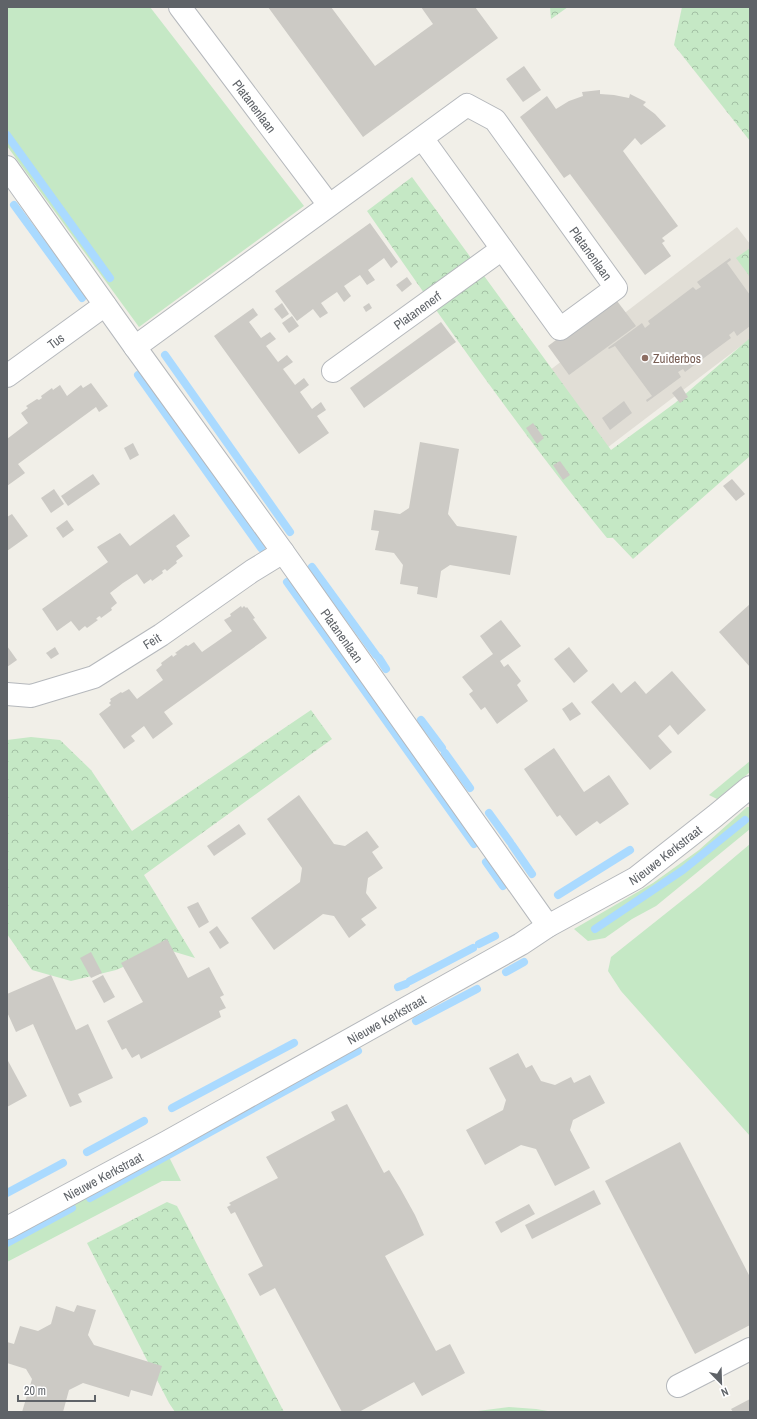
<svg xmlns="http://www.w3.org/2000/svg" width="757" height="1419" font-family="'Archivo Narrow',sans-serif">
<defs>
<pattern id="forest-crowns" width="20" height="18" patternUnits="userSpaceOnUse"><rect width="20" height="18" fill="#c5e8c5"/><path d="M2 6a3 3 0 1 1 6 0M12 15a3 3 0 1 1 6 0" fill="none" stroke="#a3c0a4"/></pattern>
</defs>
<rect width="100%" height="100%" fill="#f1efe8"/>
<path fill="#e1ded6" d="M 737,227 L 750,244 L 750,339 L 599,454 L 541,377 Z"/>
<g fill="#c5e8c5">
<path d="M 7,7 L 150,7 L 304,206 L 139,327 L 7,146 Z"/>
<path d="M 750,761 L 750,772 L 717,799 L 709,795 Z"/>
<path d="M 747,807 L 750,807 L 750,829 L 656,906 L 632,919 L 605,938 L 588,941 L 574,929 L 653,883 L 699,850 Z"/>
<path d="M 750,844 L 750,1136 L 621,991 L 608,971 L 611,957 L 699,887 Z"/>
<path d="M 166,1151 L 181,1181 L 162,1181 L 7,1262 L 7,1238 Z"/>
<path d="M 509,1407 L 536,1409 L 554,1412 L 470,1412 Z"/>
</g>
<g fill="url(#forest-crowns)">
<path d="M 550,7 L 568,7 L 551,19 Z"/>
<path d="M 682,7 L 750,7 L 750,141 L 674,45 Z"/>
<path d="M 412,177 L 611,450 L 675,403 L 750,338 L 750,456 L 633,559 L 613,538 L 607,538 C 521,433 444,322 367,211 Z"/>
<path d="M 750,248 L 750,277 L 736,258 Z"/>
<path d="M 311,710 L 332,739 L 144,875 L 195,958 L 165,949 L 116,970 L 71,981 L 32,970 L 7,934 L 7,740 L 31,737 L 60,740 L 91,770 L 132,831 Z"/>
<path d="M 167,1202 L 177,1206 L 284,1412 L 175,1412 L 169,1403 L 87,1243 Z"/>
</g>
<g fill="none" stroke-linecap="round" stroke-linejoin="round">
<g stroke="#aadaff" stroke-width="8">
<path d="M 7,135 L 110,278"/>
<path d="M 14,205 L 82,298"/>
<path d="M 165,355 L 290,532"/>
<path d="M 138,375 L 261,548"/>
<path d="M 312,567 L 376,655"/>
<path d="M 287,582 L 474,844"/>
<path d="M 379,658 L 386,669"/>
<path d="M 421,720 L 442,748"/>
<path d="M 445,753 L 470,788"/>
<path d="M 489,813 L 510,842"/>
<path d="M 512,845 L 532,874"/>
<path d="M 486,862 L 503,886"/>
<path d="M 558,895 L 630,850"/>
<path d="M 595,929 L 683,870 L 745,820"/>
<path d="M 479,944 L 495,936"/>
<path d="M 506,972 L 524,962"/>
<path d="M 410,981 L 473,948"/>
<path d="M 398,987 L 406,984"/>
<path d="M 416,1021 L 477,989"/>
<path d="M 172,1108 L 294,1043"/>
<path d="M 87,1152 L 144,1121"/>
<path d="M 7,1193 L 63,1163"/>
<path d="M 90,1198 L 358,1051"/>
<path d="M 7,1243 L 72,1208"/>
</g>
</g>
<g fill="#cccac5">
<path d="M 268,7 L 331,7 L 375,66 L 433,24 L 421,7 L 475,7 L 498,38 L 363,137 Z"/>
<path d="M 524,66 L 541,90 L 523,102 L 506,79 Z"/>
<path d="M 600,90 L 600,94 L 614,95 L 629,98 L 630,94 L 646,102 L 643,105 L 655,114 L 666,126 L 641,145 L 635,138 L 623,151 L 678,226 L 662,238 L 665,241 L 662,243 L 671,256 L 645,275 L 570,174 L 564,178 L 520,117 L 547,96 L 556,109 L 569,101 L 583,96 L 582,92 Z"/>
<path d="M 370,223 L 398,262 L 391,268 L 384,258 L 368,270 L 375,280 L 367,285 L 360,275 L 344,286 L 351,296 L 344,302 L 337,292 L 321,303 L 328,313 L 320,318 L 313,309 L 297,321 L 275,291 Z"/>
<path d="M 730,258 L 731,260 L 727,263 L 750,295 L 750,326 L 737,336 L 734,331 L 729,335 L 731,338 L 685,372 L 683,369 L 678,372 L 681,377 L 647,402 L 646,400 L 652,396 L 615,346 L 609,349 L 608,348 L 642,323 L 645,328 L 650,324 L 648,321 L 693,287 L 696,290 L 701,287 L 697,282 Z"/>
<path d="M 407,277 L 412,284 L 402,292 L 396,285 Z"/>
<path d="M 614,297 L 636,326 L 569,375 L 548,346 Z"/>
<path d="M 282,303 L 289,314 L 282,319 L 274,309 Z"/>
<path d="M 369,303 L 372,308 L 366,312 L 363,307 Z"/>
<path d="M 253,308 L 258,315 L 249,322 L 261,338 L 270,332 L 276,339 L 266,346 L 278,362 L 287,355 L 293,362 L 283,369 L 295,385 L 304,378 L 309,385 L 300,392 L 312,409 L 321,402 L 326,410 L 317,416 L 329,433 L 299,454 L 214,336 Z"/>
<path d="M 292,316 L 299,326 L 289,333 L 282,323 Z"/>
<path d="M 441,322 L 456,342 L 364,408 L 350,388 Z"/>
<path d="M 91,383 L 108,406 L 99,412 L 96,407 L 18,464 L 25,473 L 7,486 L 7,439 L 28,423 L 21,413 L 28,408 L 26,406 L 37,399 L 39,400 L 42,398 L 41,396 L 52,388 L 53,390 L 60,385 L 67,396 L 81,385 L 83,388 Z"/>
<path d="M 681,386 L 688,397 L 680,403 L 672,393 Z"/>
<path d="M 624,401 L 632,413 L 610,430 L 602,418 Z"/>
<path d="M 533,423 L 544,438 L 537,444 L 526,428 Z"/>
<path d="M 420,442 L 459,449 L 448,514 L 457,526 L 517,536 L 510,575 L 450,565 L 441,571 L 437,598 L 417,594 L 418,587 L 400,584 L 403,565 L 394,553 L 375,550 L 379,531 L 371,530 L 374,510 L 400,514 L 409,508 Z"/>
<path d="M 133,443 L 139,455 L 130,460 L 124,448 Z"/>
<path d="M 560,461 L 570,475 L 563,480 L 553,465 Z"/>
<path d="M 93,474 L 100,484 L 68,506 L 61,496 Z"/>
<path d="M 732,479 L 745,494 L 736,501 L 723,486 Z"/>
<path d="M 54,489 L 64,504 L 51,513 L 41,498 Z"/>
<path d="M 12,514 L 28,536 L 7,551 L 7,517 Z"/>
<path d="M 174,514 L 190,536 L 176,546 L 183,556 L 176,561 L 177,563 L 167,571 L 165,569 L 162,571 L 163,573 L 152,581 L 151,579 L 144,584 L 137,574 L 123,583 L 110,593 L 117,603 L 111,608 L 112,610 L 101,618 L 100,616 L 98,617 L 96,619 L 98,620 L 87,628 L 85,626 L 79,631 L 71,621 L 57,631 L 42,609 L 108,562 L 97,547 L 120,533 L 130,546 Z"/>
<path d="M 67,520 L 74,530 L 63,538 L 56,528 Z"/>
<path d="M 750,604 L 750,667 L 719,632 Z"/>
<path d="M 241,606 L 242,608 L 244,606 L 246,608 L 247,607 L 255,618 L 253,619 L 267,638 L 164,712 L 173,724 L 153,739 L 144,726 L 131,736 L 135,741 L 124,749 L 99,714 L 111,705 L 109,703 L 111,701 L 110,699 L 121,692 L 122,693 L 129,689 L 137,699 L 163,680 L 156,670 L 162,665 L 161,663 L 172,655 L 173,657 L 177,654 L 175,653 L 186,645 L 188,646 L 194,642 L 202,652 L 215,643 L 232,631 L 224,620 L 231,616 L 230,614 Z"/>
<path d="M 501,620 L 521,646 L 500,661 L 504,667 L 508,664 L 521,681 L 517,685 L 528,701 L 497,724 L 485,707 L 481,710 L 469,694 L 473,691 L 462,677 L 493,654 L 480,636 Z"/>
<path d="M 7,646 L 17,660 L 7,667 Z"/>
<path d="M 55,647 L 59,654 L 51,659 L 46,653 Z"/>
<path d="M 569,647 L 588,671 L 574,683 L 554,659 Z"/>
<path d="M 672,671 L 706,710 L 678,735 L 670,725 L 658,736 L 672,752 L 650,770 L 591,702 L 613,683 L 621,693 L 635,681 L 646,694 Z"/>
<path d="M 572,702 L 581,714 L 570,721 L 562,709 Z"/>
<path d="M 554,748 L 584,792 L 609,775 L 629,804 L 600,824 L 597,821 L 576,836 L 560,815 L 557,817 L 524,769 Z"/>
<path d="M 299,795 L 334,844 L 345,846 L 367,831 L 379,847 L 372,852 L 383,868 L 368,878 L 366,893 L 377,908 L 361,919 L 366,925 L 349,938 L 334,916 L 323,914 L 274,950 L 251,918 L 300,882 L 302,868 L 267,819 Z"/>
<path d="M 239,824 L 246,834 L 214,856 L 207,846 Z"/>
<path d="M 198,902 L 209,922 L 199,928 L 187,907 Z"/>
<path d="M 217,926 L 229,943 L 220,949 L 209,932 Z"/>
<path d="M 167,939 L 188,978 L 209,967 L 224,995 L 220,997 L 226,1008 L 219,1011 L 221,1017 L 141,1059 L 139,1054 L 132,1058 L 126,1048 L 122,1050 L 107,1021 L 143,1002 L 121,963 Z"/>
<path d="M 91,952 L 102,973 L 91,978 L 80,958 Z"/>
<path d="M 51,975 L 76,1030 L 88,1024 L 113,1078 L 78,1094 L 82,1102 L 70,1107 L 33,1024 L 16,1032 L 7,1012 L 7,994 Z"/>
<path d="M 103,975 L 115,997 L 104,1003 L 92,981 Z"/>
<path d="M 518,1053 L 526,1068 L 532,1065 L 541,1081 L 555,1085 L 571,1077 L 574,1083 L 590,1075 L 605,1103 L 573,1120 L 570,1130 L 590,1168 L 555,1186 L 536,1149 L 521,1145 L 485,1165 L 466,1130 L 503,1110 L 506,1100 L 489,1068 Z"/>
<path d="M 7,1059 L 27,1096 L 7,1107 Z"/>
<path d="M 347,1104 L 384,1173 L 389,1170 L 400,1188 L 415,1215 L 424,1235 L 385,1256 L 436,1351 L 450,1344 L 465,1373 L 422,1396 L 414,1382 L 359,1412 L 342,1412 L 275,1288 L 260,1296 L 248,1274 L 263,1266 L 235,1212 L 231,1214 L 227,1207 L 231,1205 L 229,1203 L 278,1178 L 266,1157 L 335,1120 L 331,1112 Z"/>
<path d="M 680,1142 L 750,1277 L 750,1325 L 695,1354 L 605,1181 Z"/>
<path d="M 594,1190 L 601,1204 L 532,1239 L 525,1225 Z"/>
<path d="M 529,1204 L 535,1214 L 501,1233 L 495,1222 Z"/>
<path d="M 77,1305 L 96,1310 L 88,1335 L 94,1345 L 162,1366 L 152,1396 L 131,1390 L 129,1397 L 83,1383 L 69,1390 L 63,1412 L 22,1412 L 32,1379 L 26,1369 L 7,1363 L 7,1342 L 14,1344 L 20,1326 L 38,1331 L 51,1324 L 56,1306 L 74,1312 Z"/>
<path d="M 750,1399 L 750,1412 L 733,1412 L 731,1409 Z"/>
</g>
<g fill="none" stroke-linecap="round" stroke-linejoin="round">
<defs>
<g id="minor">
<path id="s1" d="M 180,7 L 329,205"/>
<path id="s2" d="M 7,167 L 135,347 L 283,552 L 548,926"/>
<path id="s3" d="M 135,347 L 467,105 L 495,120 L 616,288 L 560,329 L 422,138"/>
<path id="s4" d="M 333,371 L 502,249"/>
<path id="s5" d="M 7,376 L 105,305"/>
<path id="s6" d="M 7,694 L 31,696 L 94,677 L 161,635 L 252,571 L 283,552"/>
<path id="s7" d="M 7,1228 L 167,1142 L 521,944 L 548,926 L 636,878 L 715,816 L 750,787"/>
<path d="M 678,1386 L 750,1349"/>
</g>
</defs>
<use href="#minor" stroke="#b5b8bc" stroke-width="24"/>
<use href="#minor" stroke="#fff" stroke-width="22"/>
</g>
<circle fill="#8d6e63" stroke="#fff" stroke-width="1.5" cx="645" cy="358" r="4"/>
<g text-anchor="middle" stroke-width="4" stroke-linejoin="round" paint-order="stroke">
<g font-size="13" fill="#5f6368" stroke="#fff">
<text dy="5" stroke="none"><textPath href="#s1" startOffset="124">Platanenlaan</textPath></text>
<text dy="5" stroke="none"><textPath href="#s3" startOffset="607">Platanenlaan</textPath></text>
<text dy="5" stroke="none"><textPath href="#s4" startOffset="104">Platanenerf</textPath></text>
<text dy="5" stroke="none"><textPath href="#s5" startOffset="60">Tus</textPath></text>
<text dy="5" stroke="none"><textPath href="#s2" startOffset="576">Platanenlaan</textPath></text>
<text dy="5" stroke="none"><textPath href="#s6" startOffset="158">Feit</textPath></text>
<text dy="5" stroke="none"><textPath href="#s7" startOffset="757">Nieuwe Kerkstraat</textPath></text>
<text dy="5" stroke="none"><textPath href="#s7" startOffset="433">Nieuwe Kerkstraat</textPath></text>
<text dy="5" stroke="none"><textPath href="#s7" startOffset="109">Nieuwe Kerkstraat</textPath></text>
</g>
<g font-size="13" fill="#785e54" stroke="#fff" text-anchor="start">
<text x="653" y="363">Zuiderbos</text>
</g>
</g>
<rect width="757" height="1419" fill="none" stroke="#5f6368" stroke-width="16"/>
<g transform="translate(721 1383) rotate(157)" stroke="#ffffff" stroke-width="3" paint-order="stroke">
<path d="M0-3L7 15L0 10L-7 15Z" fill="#5f6368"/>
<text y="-6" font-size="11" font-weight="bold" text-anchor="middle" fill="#5f6368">N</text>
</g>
<path d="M18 1395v6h77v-6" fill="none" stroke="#5f6368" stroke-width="2"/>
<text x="24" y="1395" font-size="12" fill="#5f6368" stroke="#ffffff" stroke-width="3" paint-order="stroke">20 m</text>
</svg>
